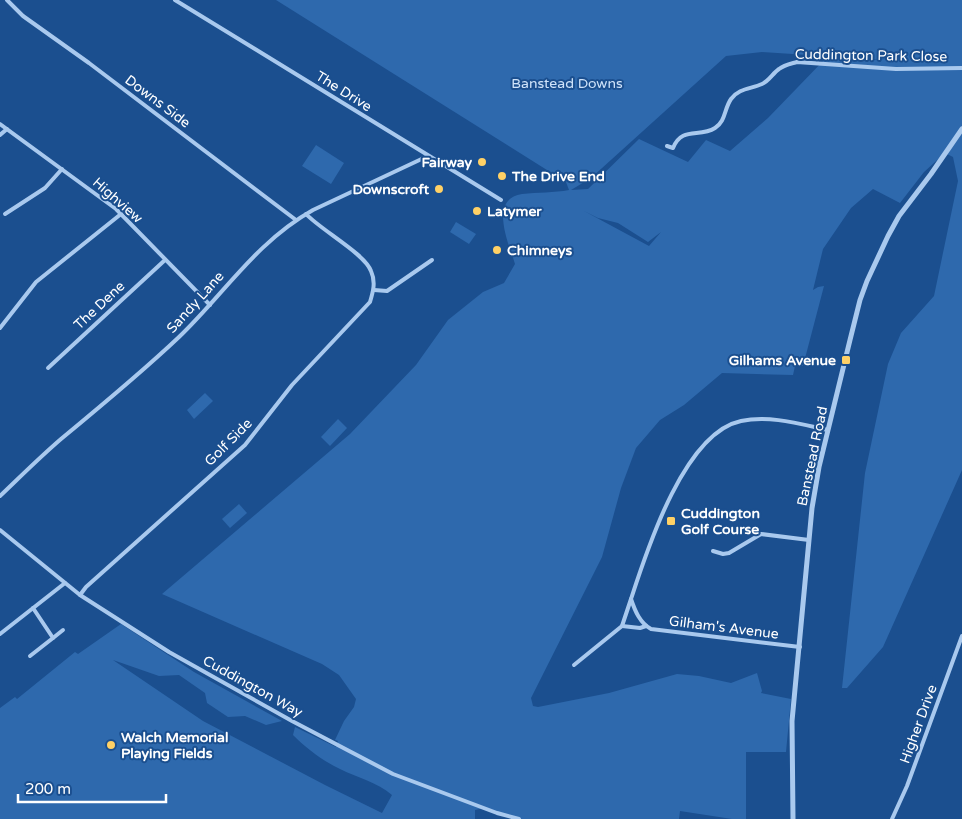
<svg xmlns="http://www.w3.org/2000/svg" width="962" height="819" font-family="'Varela Round',sans-serif">
<rect width="100%" height="100%" fill="#1b4f8f"/>
<g fill="#2e69ad" fill-rule="evenodd">
<path d="M 276,0 L 962,0 L 962,470 L 883,647 L 847,688 L 842,688 L 865,473 L 888,364 L 901,333 L 934,296 L 958,181 L 953,157 L 945,153 L 924,172 L 900,203 L 873,189 L 851,208 L 823,249 L 813,290 L 818,287 L 824,286 L 803,366 L 795,366 L 793,375 L 722,373 L 684,405 L 660,420 L 636,448 L 621,488 L 602,557 L 531,698 L 533,706 L 538,707 L 609,693 L 677,674 L 699,676 L 731,683 L 757,673 L 762,691 L 761,693 L 791,699 L 786,752 L 746,752 L 746,819 L 732,819 L 680,811 L 679,819 L 515,819 L 484,808 L 475,810 L 475,819 L 0,819 L 0,708 L 15,697 L 17,699 L 75,652 L 78,654 L 121,624 L 194,672 L 282,721 L 266,725 L 245,716 L 228,717 L 207,703 L 205,693 L 179,675 L 159,676 L 113,660 L 203,721 L 325,785 L 382,813 L 392,795 C 377,782 358,778 340,769 C 323,761 306,748 293,735 L 295,727 L 336,747 L 338,741 L 335,740 L 344,721 L 354,707 L 356,699 L 339,675 L 322,664 L 162,594 L 350,434 L 416,365 L 448,320 L 483,292 L 504,283 L 515,264 C 509,244 488,199 522,194 C 538,192 554,193 569,190 L 566,182 ZM 762,52 L 885,60 L 826,58 L 768,118 L 730,151 L 706,140 L 688,162 L 639,139 L 588,189 L 571,190 L 591,178 L 726,56 ZM 584,211 L 598,218 L 618,223 L 648,242 L 661,232 L 649,246 Z"/>
<path d="M 316,145 L 344,163 L 331,184 L 302,166 Z"/>
<path d="M 456,222 L 476,234 L 469,244 L 450,232 Z"/>
<path d="M 205,393 L 213,401 L 194,419 L 187,410 Z"/>
<path d="M 338,419 L 347,428 L 330,446 L 321,437 Z"/>
<path d="M 239,504 L 247,513 L 230,528 L 222,519 Z"/>
</g>
<g fill="none" stroke-linecap="round" stroke-linejoin="round">
<g stroke="#a9c9ee" stroke-width="4">
<path d="M 7,0 L 23,16 L 89,63 L 296,220"/>
<path d="M 175,0 L 501,200"/>
<path d="M 0,124 L 116,209 L 210,305"/>
<path d="M 0,135 L 7,129"/>
<path d="M 667,146 L 673,148 C 682,126 699,138 715,128 C 726,121 724,109 731,99 C 739,88 751,89 762,84 C 769,81 773,73 779,69 C 784,65 790,64 797,62 L 896,69 L 962,68"/>
<path d="M 5,214 L 45,188 L 62,169"/>
<path d="M 374,290 L 387,291 L 432,260"/>
<path d="M 0,328 L 36,282 L 121,214"/>
<path d="M 48,368 L 165,260"/>
<path d="M 0,496 C 20,477 40,457 61,439 C 101,406 141,373 179,337 C 224,294 256,242 313,210 L 428,156"/>
<path d="M 0,530 L 80,595 L 169,652 L 292,721 L 393,774 L 497,813 L 519,819"/>
<path d="M 713,551 L 723,554 L 729,553 L 761,534 L 809,540"/>
<path d="M 80,595 L 86,587 L 245,445 L 292,385 L 370,302 C 373,292 376,282 371,271 C 365,254 321,230 306,214"/>
<path d="M 622,626 L 640,628 L 646,626"/>
<path d="M 0,634 L 65,583"/>
<path d="M 53,638 L 63,630"/>
<path d="M 800,647 L 651,629 C 640,623 635,611 631,599 C 647,550 684,433 741,421 C 770,415 800,424 828,430"/>
<path d="M 30,656 L 53,638 L 33,608"/>
<path d="M 574,665 L 622,626 L 631,599"/>
<path d="M 892,819 L 907,786 L 962,636"/>
</g>
<path stroke="#a9c9ee" stroke-width="5" d="M 793,819 L 792,721 L 812,508 L 819,467 L 850,340 L 860,300 L 867,281 L 888,236 L 899,216 L 931,174 L 962,129"/>
</g>
<g fill="#ffd166" stroke="#1b4f8f" stroke-width="2">
<circle cx="482" cy="162" r="5"/>
<circle cx="502" cy="176" r="5"/>
<circle cx="439" cy="189" r="5"/>
<circle cx="477" cy="211" r="5"/>
<circle cx="497" cy="250" r="5"/>
<rect x="841" y="355" width="10" height="10" rx="2.5"/>
<rect x="666" y="516" width="10" height="10" rx="2.5"/>
<circle cx="111" cy="745" r="5"/>
</g>
<g text-anchor="middle" stroke-width="4" stroke-linejoin="round" paint-order="stroke">
<g font-size="14" fill="#fff" stroke="#1b4f8f">
<text transform="translate(871 55) rotate(1)" y="5">Cuddington Park Close</text>
<text transform="translate(344 91) rotate(32)" y="5">The Drive</text>
<text transform="translate(158 101) rotate(37)" y="5">Downs Side</text>
<text transform="translate(118 200) rotate(41)" y="5">Highview</text>
<text transform="translate(195 302) rotate(-48)" y="5">Sandy Lane</text>
<text transform="translate(99 305) rotate(-43)" y="5">The Dene</text>
<text transform="translate(228 442) rotate(-45)" y="5">Golf Side</text>
<text transform="translate(812 456) rotate(-78)" y="5">Banstead Road</text>
<text transform="translate(724 627) rotate(7)" y="5">Gilham's Avenue</text>
<text transform="translate(253 686) rotate(29)" y="5">Cuddington Way</text>
<text transform="translate(918 724) rotate(-70)" y="5">Higher Drive</text>
</g>
<g font-size="14" fill="#cfe3fa" stroke="#1b4f8f">
<text x="567" y="88">Banstead Downs</text>
</g>
<g font-size="14" font-weight="bold" fill="#fff" stroke="#1b4f8f" text-anchor="start">
<text x="472" y="167" text-anchor="end">Fairway</text>
<text x="512" y="181">The Drive End</text>
<text x="429" y="194" text-anchor="end">Downscroft</text>
<text x="487" y="216">Latymer</text>
<text x="507" y="255">Chimneys</text>
<text x="836" y="365" text-anchor="end">Gilhams Avenue</text>
<text x="681" y="518">Cuddington<tspan x="681" dy="16">Golf Course</tspan></text>
<text x="121" y="742">Walch Memorial<tspan x="121" dy="16">Playing Fields</tspan></text>
</g>
</g>
<path d="M18 794v8h148v-8" fill="none" stroke="#ffffff" stroke-width="2.5"/>
<text x="25" y="794" font-size="15" fill="#ffffff" stroke="#1b4f8f" stroke-width="4" paint-order="stroke">200 m</text>
</svg>
